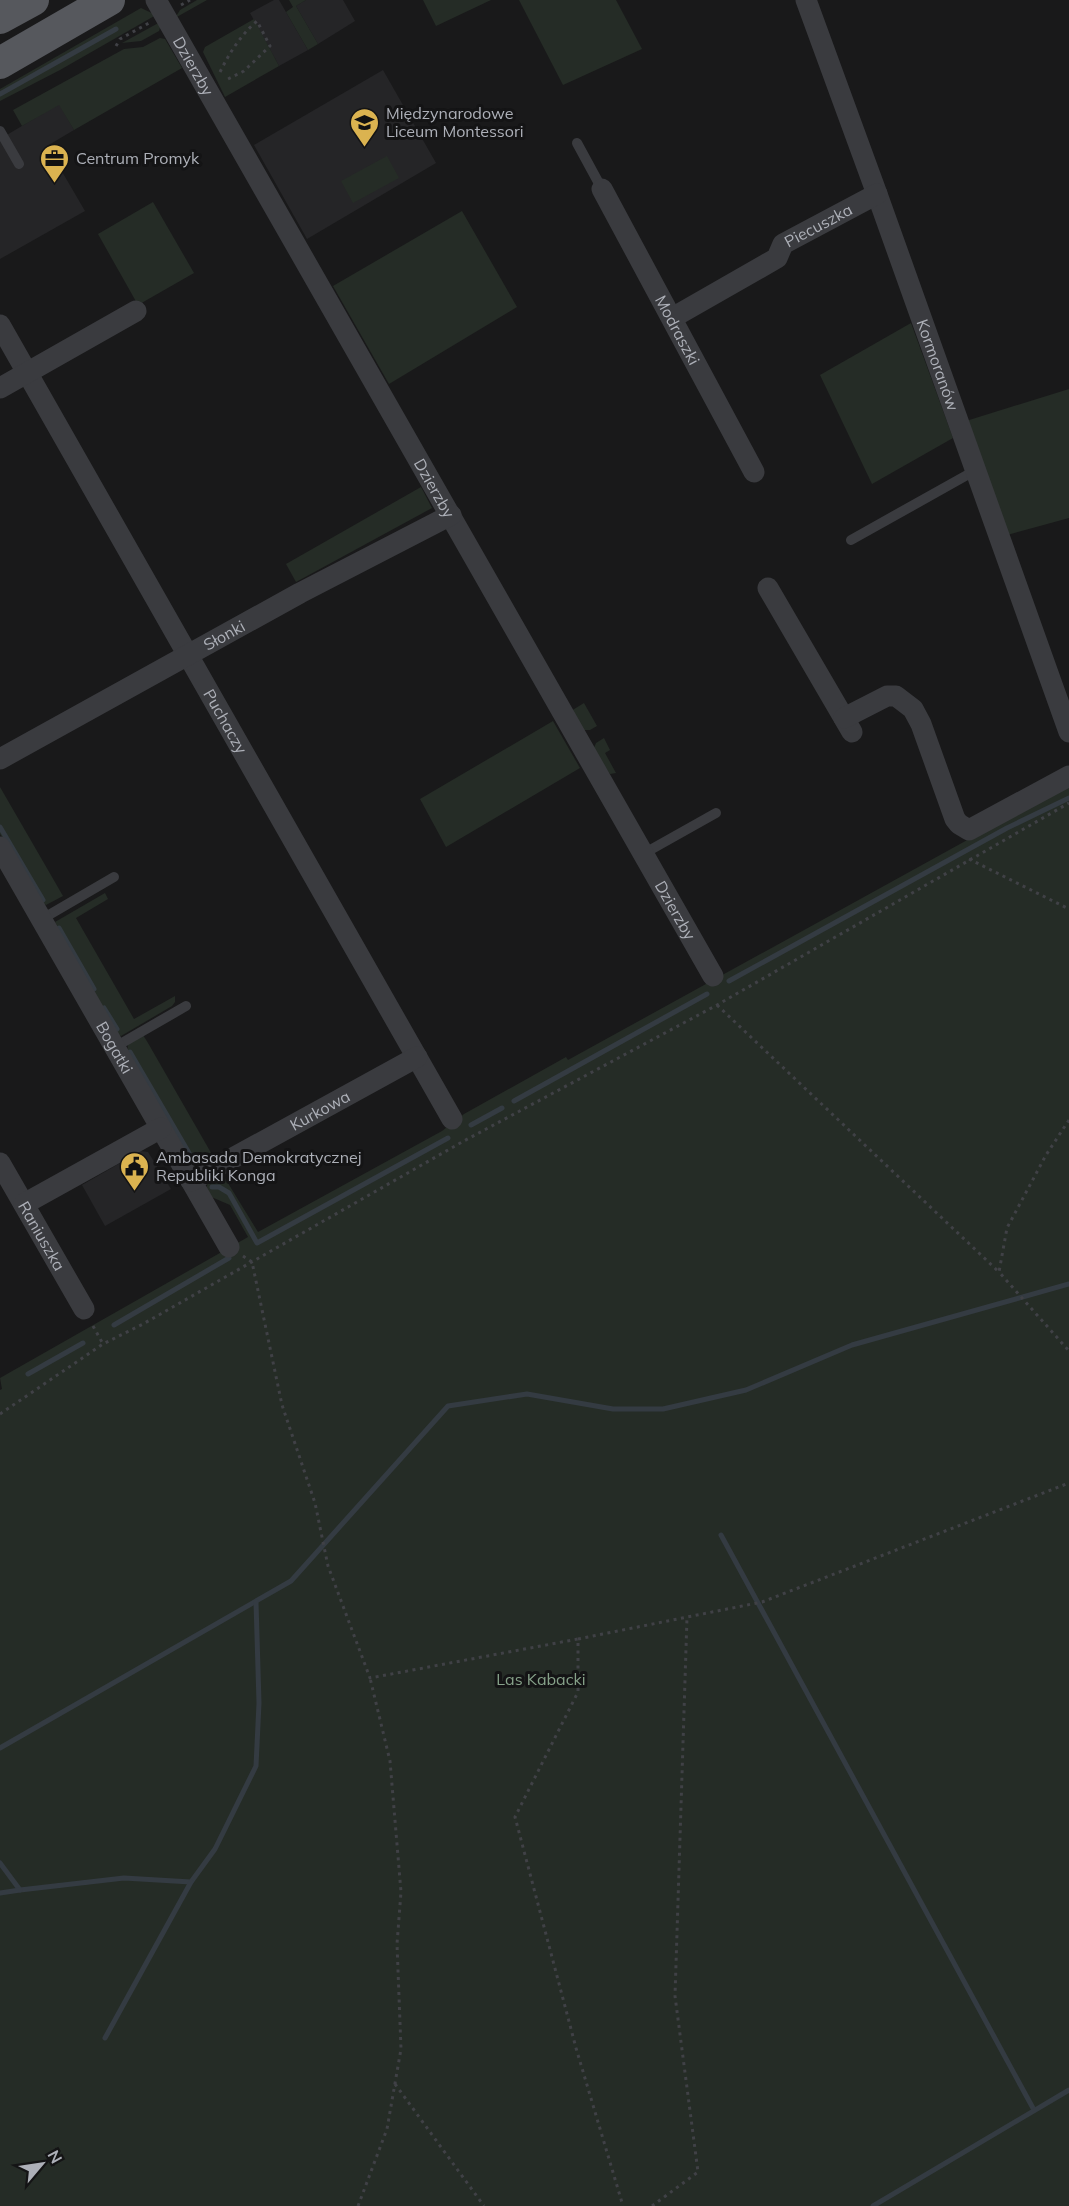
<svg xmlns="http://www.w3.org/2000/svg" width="1069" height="2206" font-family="Mulish,sans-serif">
<rect width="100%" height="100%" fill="#19191a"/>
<g fill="#252527">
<path d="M 274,0 L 279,0 L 308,50 L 279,66 L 250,13 Z"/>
<path d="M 306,0 L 343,0 L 355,21 L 318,44 L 296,6 Z"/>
<path d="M 383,70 L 436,163 L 307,239 L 254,145 Z"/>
<path d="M 59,104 L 74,130 L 47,146 L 85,211 L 0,259 L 0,139 Z"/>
<path d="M 141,1151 L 148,1152 L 171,1189 L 105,1226 L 82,1185 Z"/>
</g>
<g fill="#252c26">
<path d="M 197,0 L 207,0 L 175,18 L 180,10 Z"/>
<path d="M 289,0 L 306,0 L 296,6 L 318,44 L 308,50 L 286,12 L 293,7 Z"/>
<path d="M 423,0 L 491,0 L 436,26 Z"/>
<path d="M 519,0 L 616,0 L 642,49 L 563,85 Z"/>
<path d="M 141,8 L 156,15 L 60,70 L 0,101 L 0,89 Z"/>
<path d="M 254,19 L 279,66 L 225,97 L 203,52 L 205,47 Z"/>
<path d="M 162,21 L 159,31 L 141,41 L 122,43 Z"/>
<path d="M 160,38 L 165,39 L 182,68 L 74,130 L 59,105 L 22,126 L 13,110 L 124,49 L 143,47 Z"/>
<path d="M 387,156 L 399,178 L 353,203 L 341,181 Z"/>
<path d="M 153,202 L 194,273 L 138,305 L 98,234 Z"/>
<path d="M 462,211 L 517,307 L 389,384 L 333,286 Z"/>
<path d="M 911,323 L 953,438 L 872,484 L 820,375 Z"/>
<path d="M 1069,389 L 1069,518 L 1007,535 L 966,421 Z"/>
<path d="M 421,487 L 432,508 L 296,582 L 286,564 Z"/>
<path d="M 584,703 L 597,726 L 590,730 L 581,730 L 571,711 Z"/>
<path d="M 553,721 L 580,768 L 446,847 L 420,799 Z"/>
<path d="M 604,738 L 610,750 L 605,753 L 616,773 L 610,774 L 593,750 L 596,743 Z"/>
<path d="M 1069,784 L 1069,2206 L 0,2206 L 0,1390 L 2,1389 L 0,1378 L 248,1237 L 230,1205 L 209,1196 L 206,1191 L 208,1181 L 223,1175 L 258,1232 L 442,1131 L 464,1114 L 566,1057 L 568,1060 Z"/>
<path d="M 0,787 L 63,896 L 46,905 L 40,901 L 0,834 Z"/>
<path d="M 105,893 L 108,899 L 76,918 L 134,1019 L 175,996 L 175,1002 L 172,1006 L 121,1036 L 114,1033 L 55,922 Z"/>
<path d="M 143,1035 L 148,1043 L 214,1158 L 197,1164 L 189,1160 L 127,1053 L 128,1044 Z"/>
</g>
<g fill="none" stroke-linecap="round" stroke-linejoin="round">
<g stroke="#343b42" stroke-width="5">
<path d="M 0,94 L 116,29"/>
<path d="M 0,827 L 43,900"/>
<path d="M 59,928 L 94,989"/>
<path d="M 729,981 L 1007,828 L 1069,798"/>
<path d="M 104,1008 L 117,1029"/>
<path d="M 130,1052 L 189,1153"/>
<path d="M 514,1101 L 707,994"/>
<path d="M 471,1125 L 502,1108"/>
<path d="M 212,1187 L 219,1187 L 229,1193 L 257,1243 L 448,1138"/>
<path d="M 114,1325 L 229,1258"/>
<path d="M 28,1374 L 83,1343"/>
<path d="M 721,1535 L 1034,2110"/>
<path d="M 0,1748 L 291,1581 L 448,1406 L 527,1394 L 613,1409 L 663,1409 L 746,1390 L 852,1345 L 1069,1284"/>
<path d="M 0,1863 L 20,1890 L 124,1878 L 191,1882 L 215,1849 L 256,1766 L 259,1703 L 256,1602"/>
<path d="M 0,1893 L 20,1890"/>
<path d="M 105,2038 L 191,1882"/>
<path d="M 873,2206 L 1069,2090"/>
</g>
<g stroke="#404146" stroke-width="3" stroke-dasharray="3 4.5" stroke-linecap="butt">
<path d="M 181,5 L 190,0"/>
<path d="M 116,46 L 120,39 L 149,23"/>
<path d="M 220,72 C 230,52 240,36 257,21 L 270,46 L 244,71 L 224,81"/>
<path d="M 969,859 L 1069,909"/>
<path d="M 717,1005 L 999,1272"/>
<path d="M 1069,1120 L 1046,1155 L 1007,1228 L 999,1272 L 1069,1351"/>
<path d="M 243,1256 L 252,1262 L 282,1405 L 315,1503 L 328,1566 L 370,1678 L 578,1639 L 578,1692 L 515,1817 L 576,2048 L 623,2206"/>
<path d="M 93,1326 L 103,1344"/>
<path d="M 0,1414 L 103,1344 L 143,1324 L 462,1142 L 717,1005 L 1069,803"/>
<path d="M 578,1639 L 762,1602 L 1069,1483"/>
<path d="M 395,2084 L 484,2206"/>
<path d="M 358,2206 L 387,2129 L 401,2049 L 397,1944 L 401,1892 L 390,1761 L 370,1678"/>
<path d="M 652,2206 L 698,2172 L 675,1996 L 687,1617"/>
</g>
<g stroke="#3a3b3f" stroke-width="10">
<path d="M 0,131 L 19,164"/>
<path d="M 577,143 L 602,189"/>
<path d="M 851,540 L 976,470"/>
<path d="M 643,854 L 716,813"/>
<path d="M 42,919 L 114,877"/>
<path d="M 115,1047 L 186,1006"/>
</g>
<g stroke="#3a3b3f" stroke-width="21">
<path id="s1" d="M 156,0 L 713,976"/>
<path id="s2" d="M 806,0 L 877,194 L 1069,732"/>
<path id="s3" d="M 602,189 L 754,472"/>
<path id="s4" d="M 672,318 L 777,258 L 783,244 L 877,194"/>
<path id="s5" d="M 0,325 L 452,1119"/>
<path d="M 0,388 L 136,311"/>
<path d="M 768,588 L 852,732"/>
<path d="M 844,718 L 887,696 L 896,696 L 913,709 L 921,724 L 955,819 L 959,824 L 969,830 L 1069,776"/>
<path id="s6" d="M 0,759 L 300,593 L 451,515"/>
<path id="s7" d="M 0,847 L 229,1247"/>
<path id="s8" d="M 0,1163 L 84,1309"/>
<path id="s9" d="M 191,1181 L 417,1057"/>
<path d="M 24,1204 L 161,1128"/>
</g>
<g stroke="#56585d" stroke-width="32">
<path d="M 0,18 L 33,0"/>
<path d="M 0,63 L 109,0"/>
</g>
</g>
<defs>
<symbol id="school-pin" viewBox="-11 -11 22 30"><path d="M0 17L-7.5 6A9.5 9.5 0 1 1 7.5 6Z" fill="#dbb350" stroke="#141415"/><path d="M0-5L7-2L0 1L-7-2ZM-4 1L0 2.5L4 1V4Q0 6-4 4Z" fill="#111"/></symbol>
<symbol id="office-pin" viewBox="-11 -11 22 30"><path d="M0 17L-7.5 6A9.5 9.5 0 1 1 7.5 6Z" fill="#dbb350" stroke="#141415"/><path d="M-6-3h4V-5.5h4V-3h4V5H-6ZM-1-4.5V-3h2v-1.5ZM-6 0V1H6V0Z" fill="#111"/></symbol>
<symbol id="civic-pin" viewBox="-11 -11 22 30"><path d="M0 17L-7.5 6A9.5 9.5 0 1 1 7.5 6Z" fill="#dbb350" stroke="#141415"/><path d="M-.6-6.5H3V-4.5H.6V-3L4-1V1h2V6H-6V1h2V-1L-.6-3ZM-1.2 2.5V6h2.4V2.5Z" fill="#111"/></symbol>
</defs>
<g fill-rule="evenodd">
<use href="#school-pin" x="348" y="106" width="33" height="45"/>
<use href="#office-pin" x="38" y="142" width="33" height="45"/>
<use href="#civic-pin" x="118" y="1150" width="33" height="45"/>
</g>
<g text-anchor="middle" stroke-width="6" stroke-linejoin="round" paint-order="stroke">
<g font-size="16" fill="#adb0b8" stroke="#141415">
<text dy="6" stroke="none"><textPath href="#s1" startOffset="76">Dzierzby</textPath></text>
<text dy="6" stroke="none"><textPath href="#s4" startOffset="176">Piecuszka</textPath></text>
<text dy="6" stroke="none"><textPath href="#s3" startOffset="160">Modraszki</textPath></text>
<text dy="6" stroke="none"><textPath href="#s2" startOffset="388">Kormoranów</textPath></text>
<text dy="6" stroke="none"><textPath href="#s1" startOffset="562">Dzierzby</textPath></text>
<text dy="6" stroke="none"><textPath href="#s6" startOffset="256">Słonki</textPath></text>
<text dy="6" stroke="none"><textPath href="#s5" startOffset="456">Puchaczy</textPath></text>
<text dy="6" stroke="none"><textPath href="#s1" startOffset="1048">Dzierzby</textPath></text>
<text dy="6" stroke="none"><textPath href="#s7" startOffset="231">Bogatki</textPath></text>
<text dy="6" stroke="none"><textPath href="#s9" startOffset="147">Kurkowa</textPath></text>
<text dy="6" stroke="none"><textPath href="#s8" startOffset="84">Raniuszka</textPath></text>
</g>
<g font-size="16" fill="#adb0b8" stroke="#141415" text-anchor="start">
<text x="386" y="119">Międzynarodowe<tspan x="386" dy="18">Liceum Montessori</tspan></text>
<text x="76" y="164">Centrum Promyk</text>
<text x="156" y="1163">Ambasada Demokratycznej<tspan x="156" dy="18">Republiki Konga</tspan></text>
</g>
<g font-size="16" fill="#86a189" stroke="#141415">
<text x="541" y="1685">Las Kabacki</text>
</g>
</g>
<g transform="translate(42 2164) rotate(61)" stroke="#141415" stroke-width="4.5" paint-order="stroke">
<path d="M0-4.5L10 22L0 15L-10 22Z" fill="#adb0b8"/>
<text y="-9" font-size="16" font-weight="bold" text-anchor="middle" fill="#adb0b8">N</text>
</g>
</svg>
